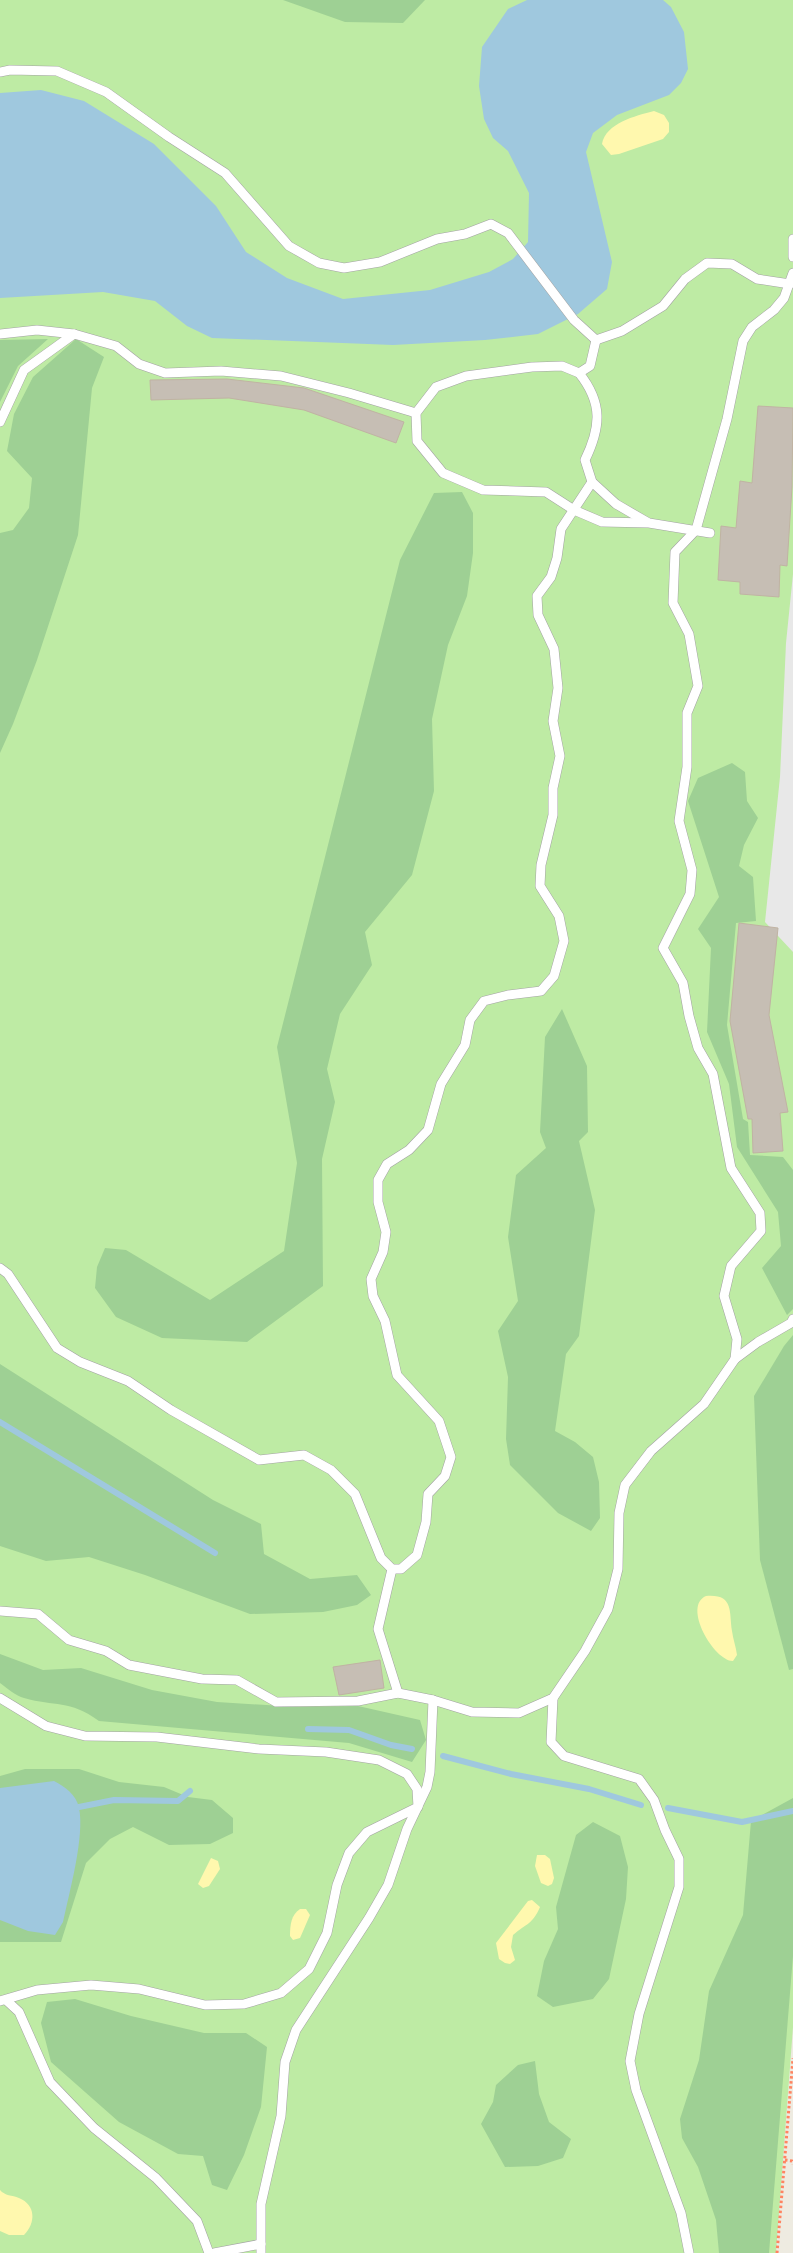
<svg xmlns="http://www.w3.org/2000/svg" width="793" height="2253" font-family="Cabin,sans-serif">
<rect width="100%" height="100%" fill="#eeebe1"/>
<path fill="#beeba4" d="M 0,0 L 793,0 L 793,2027 L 776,2253 L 0,2253 Z"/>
<g fill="#9ed094">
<path d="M 283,0 L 425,0 L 403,23 L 345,22 Z"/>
<path d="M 48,339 L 18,366 L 0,402 L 0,340 Z"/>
<path d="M 76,339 L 104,357 L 92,388 L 78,535 L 37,660 L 13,724 L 0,753 L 0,533 L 13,530 L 29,508 L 32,478 L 7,451 L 14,414 L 33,377 Z"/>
<path d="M 462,492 L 473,513 L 473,553 L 467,596 L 448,645 L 432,719 L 434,791 L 412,875 L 365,932 L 372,965 L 340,1014 L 327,1069 L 335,1102 L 322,1159 L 323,1286 L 247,1342 L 162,1338 L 116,1317 L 95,1288 L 97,1267 L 105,1248 L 126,1250 L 210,1300 L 284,1251 L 297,1163 L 277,1047 L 400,560 L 434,493 Z"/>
<path d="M 732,763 L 745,772 L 747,801 L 758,818 L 744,845 L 739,866 L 753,877 L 756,921 L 736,923 L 727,1025 L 743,1119 L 748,1122 L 750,1155 L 783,1157 L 793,1170 L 793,1309 L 787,1315 L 762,1268 L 781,1246 L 778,1212 L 737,1147 L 729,1084 L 707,1032 L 711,948 L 698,929 L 719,897 L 688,801 L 698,778 Z"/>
<path d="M 562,1009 L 587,1066 L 588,1132 L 579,1141 L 595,1210 L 579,1336 L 566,1354 L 555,1431 L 575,1442 L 593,1457 L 599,1482 L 600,1518 L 591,1531 L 558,1513 L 510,1465 L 506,1439 L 508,1377 L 498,1331 L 518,1301 L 508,1237 L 516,1175 L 546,1148 L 540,1132 L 545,1037 Z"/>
<path d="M 793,1335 L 793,1669 L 789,1670 L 760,1560 L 754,1396 L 784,1346 Z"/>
<path d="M 0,1364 L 213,1500 L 261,1524 L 264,1554 L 310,1579 L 357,1575 L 371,1595 L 357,1605 L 323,1612 L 250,1614 L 145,1575 L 89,1557 L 46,1561 L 0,1546 Z"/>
<path d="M 0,1654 L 43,1670 L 81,1668 L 152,1690 L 217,1702 L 299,1707 L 358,1706 L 420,1720 L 426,1740 L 412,1762 L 349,1743 L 99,1721 C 69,1699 55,1707 24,1698 C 16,1696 7,1688 0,1683 Z"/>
<path d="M 25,1769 L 79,1769 L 119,1782 L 164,1787 L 188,1797 L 212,1800 L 233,1818 L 233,1833 L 210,1844 L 169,1845 L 133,1827 L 110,1839 L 86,1863 L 61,1942 L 0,1942 L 0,1776 Z"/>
<path d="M 793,1798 L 793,1956 L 769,2253 L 719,2253 L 716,2220 L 698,2167 L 682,2138 L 680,2119 L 699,2060 L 709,1991 L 743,1915 L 751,1821 Z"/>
<path d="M 593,1822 L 620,1836 L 628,1867 L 626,1899 L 609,1979 L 593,1999 L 553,2007 L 537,1996 L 544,1961 L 558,1929 L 556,1907 L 576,1835 Z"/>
<path d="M 75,1999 L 131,2016 L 204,2033 L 246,2033 L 267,2047 L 261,2107 L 244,2155 L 227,2190 L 212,2185 L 203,2156 L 178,2154 L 119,2122 L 51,2062 L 41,2023 L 47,2002 Z"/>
<path d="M 535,2061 L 539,2094 L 549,2122 L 571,2139 L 563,2158 L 538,2166 L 505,2167 L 481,2124 L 493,2102 L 496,2085 L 518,2065 Z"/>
</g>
<g fill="#fff8ae">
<path d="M 654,111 L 664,115 L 669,123 L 669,132 L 663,139 L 619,154 L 611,155 L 602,144 C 606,123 635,116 654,111 Z"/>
<path d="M 706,1596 C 734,1594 729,1611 732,1631 C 733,1639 736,1647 737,1655 L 733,1661 C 714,1661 682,1606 706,1596 Z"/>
<path d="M 537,1855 L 545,1855 L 550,1859 L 554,1878 L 552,1884 L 548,1886 L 541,1883 L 535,1866 Z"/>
<path d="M 211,1858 L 218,1861 L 220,1869 L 209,1886 L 203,1888 L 198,1884 Z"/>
<path d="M 532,1900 L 540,1907 C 532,1925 527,1923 513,1935 L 511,1947 L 515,1960 L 510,1964 L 505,1963 L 499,1959 L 496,1943 L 528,1901 Z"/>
<path d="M 300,1909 L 306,1909 L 310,1915 L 300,1938 L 293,1940 L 290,1936 C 290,1925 291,1915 300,1909 Z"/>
<path d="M 0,2190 C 5,2196 12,2195 19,2198 C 36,2205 36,2223 24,2235 L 9,2235 L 0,2231 Z"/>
</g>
<path fill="#e8e8e8" d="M 793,574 L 793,952 L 765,922 L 780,777 L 786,643 Z"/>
<g fill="#9fc8de">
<path d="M 527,0 L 663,0 L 671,7 L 684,32 L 688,69 L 681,83 L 669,95 L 617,115 L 593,133 L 586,152 L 612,262 L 607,289 L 578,314 L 538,334 L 485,340 L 393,345 L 212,338 L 187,326 L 155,301 L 103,292 L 0,298 L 0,93 L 41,90 L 84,101 L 154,144 L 216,206 L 246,252 L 287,278 L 343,299 L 430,290 L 489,272 L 513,259 L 528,242 L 529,193 L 508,151 L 493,138 L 484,119 L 479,86 L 482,47 L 508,9 Z"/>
<path d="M 54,1781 C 65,1787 76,1794 79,1808 C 85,1836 69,1893 63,1922 L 55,1935 L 28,1931 L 0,1920 L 0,1788 Z"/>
</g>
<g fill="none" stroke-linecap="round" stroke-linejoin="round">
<g stroke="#9fc8de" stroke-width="6">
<path d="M 0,1422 L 215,1553"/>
<path d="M 308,1729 L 349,1730 L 391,1745 L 412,1749"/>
<path d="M 443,1756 L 511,1774 L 589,1789 L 641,1805"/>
<path d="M 79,1807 L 114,1800 L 178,1801 L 190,1791"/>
<path d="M 668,1808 L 742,1822 L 793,1811"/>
</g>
</g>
<g fill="#c6beb4" stroke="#c0b3a3">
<path d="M 227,379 L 304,388 L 404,422 L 396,443 L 304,410 L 229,398 L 151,400 L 150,380 Z"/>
<path d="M 758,406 L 793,408 L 792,487 L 787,566 L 780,565 L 779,597 L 740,594 L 740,582 L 718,580 L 721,526 L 736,528 L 740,481 L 752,483 Z"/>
<path d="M 739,923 L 778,928 L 769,1015 L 788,1112 L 780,1113 L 783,1151 L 753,1153 L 752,1119 L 748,1119 L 730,1021 Z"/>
<path d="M 380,1660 L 384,1688 L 339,1695 L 333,1667 Z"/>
</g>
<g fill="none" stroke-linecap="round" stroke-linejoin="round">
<defs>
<g id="service">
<path d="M 0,72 L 10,70 L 57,71 L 106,92 L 169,137 L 225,173 L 289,246 L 319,263 L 344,268 L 380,262 L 437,239 L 465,234 L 491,224 L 508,233 L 574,320 L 596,340 L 622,331 L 663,306 L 685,279 L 707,263 L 732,264 L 757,279 L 790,284"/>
<path d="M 793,239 L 793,257"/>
<path d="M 0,334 L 37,330 L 74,334 L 116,346 L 139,364 L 165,373 L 221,371 L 281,376 L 349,393 L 416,413"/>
<path d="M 596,340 L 590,366 L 579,373 L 562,366 L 532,367 L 466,376 L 436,387 L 416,413 L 417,441 L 443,473 L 483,490 L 546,492 L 574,510 L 602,522 L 649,523 L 710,533"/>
<path d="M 579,373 C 603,403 601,427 585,460 L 592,482 L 616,504 L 647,522"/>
<path d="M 0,422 L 24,370 L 74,334"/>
<path d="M 0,1268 L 8,1274 L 57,1348 L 80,1362 L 128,1381 L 171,1410 L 259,1460 L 304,1455 L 331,1470 L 355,1494 L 381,1558 L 392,1569 L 401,1569 L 417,1555 L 426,1522 L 428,1494 L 445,1476 L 451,1457 L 439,1421 L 397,1375 L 385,1321 L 373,1296 L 371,1279 L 383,1252 L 386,1232 L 378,1202 L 378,1180 L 387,1164 L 409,1150 L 428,1130 L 441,1084 L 465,1045 L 470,1020 L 484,1001 L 508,995 L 541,991 L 554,976 L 564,941 L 559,916 L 540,886 L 541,865 L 553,815 L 553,788 L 560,756 L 553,721 L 558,688 L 554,649 L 538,615 L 537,596 L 551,577 L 557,558 L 561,529 L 592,482"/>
<path d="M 735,1359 L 737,1339 L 724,1296 L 731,1266 L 761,1231 L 760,1213 L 731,1168 L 713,1074 L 698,1048 L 689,1016 L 683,983 L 663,948 L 690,894 L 692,870 L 679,821 L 687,767 L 687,713 L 698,686 L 689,634 L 673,603 L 675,552 L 696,530 L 727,419 L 743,341 L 752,327 L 774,310 L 784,298 L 793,273"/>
<path d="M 392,1569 L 378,1629 L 398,1693"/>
<path d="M 0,1611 L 38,1614 L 69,1640 L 106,1651 L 129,1665 L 202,1679 L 237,1680 L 276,1702 L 358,1701 L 398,1693 L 433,1700 L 472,1712 L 519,1713 L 553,1698 L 585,1651 L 608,1609 L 618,1569 L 619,1513 L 625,1485 L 651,1451 L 704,1404 L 735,1359 L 758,1342 L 791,1323 L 793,1319"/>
<path d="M 0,1698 L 46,1726 L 85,1736 L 157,1737 L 259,1749 L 326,1752 L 379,1760 L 407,1774 L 417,1789 L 418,1807 L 367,1832 L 349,1853 L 337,1885 L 327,1933 L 309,1969 L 281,1993 L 244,2004 L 205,2005 L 139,1989 L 91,1985 L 37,1990 L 0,2001"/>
<path d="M 553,1698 L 551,1742 L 564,1756 L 639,1779 L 654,1800 L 665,1830 L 679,1859 L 679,1887 L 639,2014 L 630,2061 L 636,2090 L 681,2213 L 689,2253"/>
<path d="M 6,2000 L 19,2012 L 50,2082 L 94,2128 L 156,2178 L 197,2221 L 209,2253"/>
<path d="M 214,2253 L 261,2244"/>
<path d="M 261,2253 L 261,2204 L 281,2116 L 285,2062 L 296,2030 L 369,1918 L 388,1885 L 407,1829 L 427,1787 L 430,1772 L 433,1700"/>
</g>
</defs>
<use href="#service" stroke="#a3a3a3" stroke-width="10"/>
<g stroke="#ff8461" stroke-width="3" stroke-dasharray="2.5 2.5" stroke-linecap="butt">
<path d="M 785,2160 L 792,2161 L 793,2164"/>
<path d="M 777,2253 L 793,2058"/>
</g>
<use href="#service" stroke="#fff" stroke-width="9"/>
</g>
</svg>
